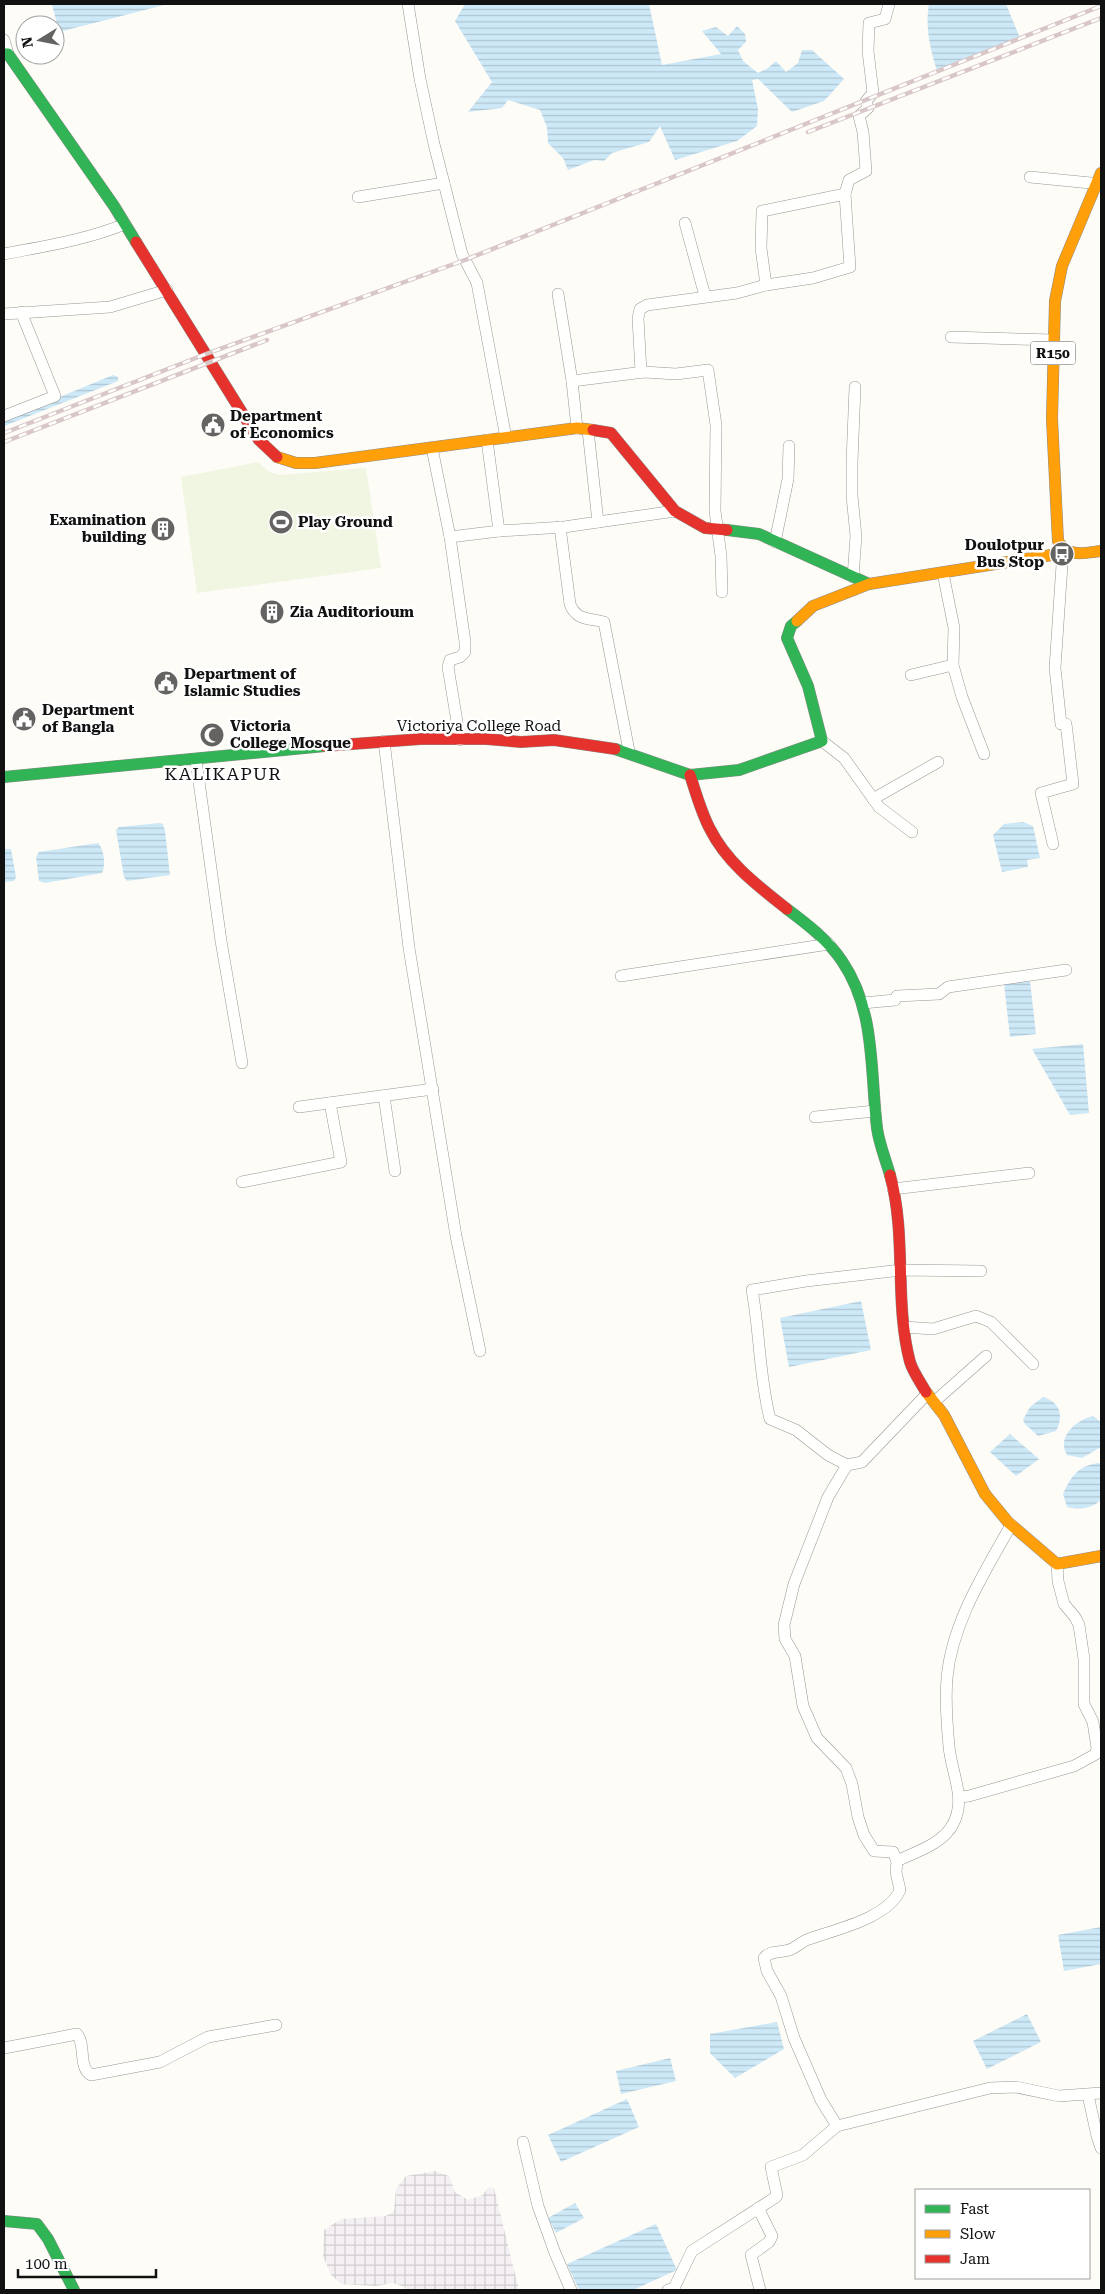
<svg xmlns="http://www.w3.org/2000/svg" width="1105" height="2294" font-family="'Roboto Serif',serif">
<defs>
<pattern id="industrial-grid" width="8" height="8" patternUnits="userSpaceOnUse" patternTransform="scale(1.25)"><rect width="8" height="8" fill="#f5f0f3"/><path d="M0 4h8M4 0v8" fill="none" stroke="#d1cdcf"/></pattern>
<pattern id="water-rules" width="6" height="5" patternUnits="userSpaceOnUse" patternTransform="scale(1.25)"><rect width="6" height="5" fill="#cde8f7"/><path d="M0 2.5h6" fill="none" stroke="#afc6d3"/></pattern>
</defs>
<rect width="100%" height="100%" fill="#fdfcf7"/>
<path fill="url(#industrial-grid)" d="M 435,2171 L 449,2176 L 455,2192 L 468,2200 L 483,2195 L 488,2187 L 494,2188 L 519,2290 L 406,2290 L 405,2287 L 393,2283 L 376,2286 L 341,2284 L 331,2275 L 323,2256 L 324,2230 L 341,2219 L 386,2216 L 394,2211 L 396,2189 L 406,2176 Z"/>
<path fill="#f0f6e1" d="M 258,462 L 268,471 L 279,475 L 366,468 L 381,568 L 197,593 L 181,477 Z"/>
<g fill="url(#water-rules)">
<path d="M 52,4 L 168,4 L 59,32 Z"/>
<path d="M 465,4 L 649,4 L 662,65 L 721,54 L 702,31 L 716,27 L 728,36 L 737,26 L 745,34 L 746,42 L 738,50 L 743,61 L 758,73 L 768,68 L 776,61 L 786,72 L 798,63 L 802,50 L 812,50 L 844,79 L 824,101 L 792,112 L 758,79 L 752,80 L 758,109 L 757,126 L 737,141 L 675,160 L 660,126 L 649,142 L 612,153 L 604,161 L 594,160 L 568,170 L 563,158 L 548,143 L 547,127 L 540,110 L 508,100 L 502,108 L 468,112 L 492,82 L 455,21 Z"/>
<path d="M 929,4 L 1006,4 L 1020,38 L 937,71 C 930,48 925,28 929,4 Z"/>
<path d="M 113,375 L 118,377 L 118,381 L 4,426 L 4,420 Z"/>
<path d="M 1023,822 L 1033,826 L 1040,858 L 1027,860 L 1028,867 L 1002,872 L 993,835 L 1004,824 Z"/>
<path d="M 160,823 L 163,824 L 165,831 L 170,875 L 127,881 L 124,877 L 116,830 L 119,827 Z"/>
<path d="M 98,843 C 104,849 106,865 102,873 L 45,883 L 39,881 L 36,857 L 39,852 Z"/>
<path d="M 4,849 L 11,849 L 16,877 L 14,881 L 4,882 Z"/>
<path d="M 1030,981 L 1036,1034 L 1010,1037 L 1004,984 Z"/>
<path d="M 1083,1044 L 1089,1113 L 1070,1115 L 1032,1049 Z"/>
<path d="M 861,1301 L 871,1350 L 789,1367 L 780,1318 Z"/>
<path d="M 1043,1397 C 1060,1402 1064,1416 1056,1431 L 1038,1436 L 1025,1424 L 1023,1420 L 1030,1407 Z"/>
<path d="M 1093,1416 L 1101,1422 L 1101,1447 L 1082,1458 L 1067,1455 C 1056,1437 1076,1420 1093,1416 Z"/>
<path d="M 1010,1434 L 1039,1459 L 1016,1476 L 990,1452 Z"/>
<path d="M 1098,1463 L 1101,1464 L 1101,1500 C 1091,1509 1079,1510 1067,1507 L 1063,1494 C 1071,1476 1078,1466 1098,1463 Z"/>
<path d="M 1101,1927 L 1101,1964 L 1064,1971 L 1058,1935 Z"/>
<path d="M 1027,2014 L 1041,2042 L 987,2069 L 973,2041 Z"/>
<path d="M 777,2022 L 784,2049 L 735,2078 L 710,2053 L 710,2034 Z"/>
<path d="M 670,2058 L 676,2081 L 621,2094 L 616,2071 Z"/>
<path d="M 627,2099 L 639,2127 L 561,2162 L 548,2135 Z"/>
<path d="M 575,2203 L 584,2218 L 556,2233 L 548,2218 Z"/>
<path d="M 656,2224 L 677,2270 L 633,2290 L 579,2290 L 567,2264 Z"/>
</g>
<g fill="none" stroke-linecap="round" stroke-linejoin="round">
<defs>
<g id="street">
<path d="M 408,4 L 420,79 L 434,144 L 462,254 L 477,283 L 506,438"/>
<path d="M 4,40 L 8,54"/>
<path d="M 1030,177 L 1101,184"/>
<path d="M 358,197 L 444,183"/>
<path d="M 685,223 L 705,296"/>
<path d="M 4,254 C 45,246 86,240 125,224"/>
<path d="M 766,285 L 761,248 L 762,211 L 845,194"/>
<path d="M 558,294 L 572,381"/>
<path d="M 4,314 L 110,307 L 167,290"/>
<path d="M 951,337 L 1053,340"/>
<path d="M 641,372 L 638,318 L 640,309 L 647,305 L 737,293 L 766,285 L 813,278 L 850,267 L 845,194 L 849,180 L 866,171 L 863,132 L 859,116 L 868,108 L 866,101 L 873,93 L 868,51 L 869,23 L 885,19 L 889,4"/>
<path d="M 4,416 L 55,396 L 21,312"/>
<path d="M 577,428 L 572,381 L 644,372 L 676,374 L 708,370 L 716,425 L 715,511 L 721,556 L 722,592"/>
<path d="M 432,448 L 450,537 L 465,642 L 465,652 L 460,657 L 450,660 L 448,667 L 460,740"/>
<path d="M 598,522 L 675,511"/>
<path d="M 560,527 L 570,604 C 576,621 590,618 604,622 L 629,751"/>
<path d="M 499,531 L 564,527 L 598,522 L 588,430"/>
<path d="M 450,537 L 499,531 L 487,440"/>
<path d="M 775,542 L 788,479 L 789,446"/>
<path d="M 943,573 L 954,628 L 953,665 L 962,697 L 984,754"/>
<path d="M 853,577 L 856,536 L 852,496 L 852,462 L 855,387"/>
<path d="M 911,675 L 953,665"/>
<path d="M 384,741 L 409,948 L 456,1236 L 480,1351"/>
<path d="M 822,741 L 844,758 L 879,807 L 912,832"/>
<path d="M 196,760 L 221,941 L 242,1063"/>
<path d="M 873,799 L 938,762"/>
<path d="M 1053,844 L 1041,793 L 1073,784 L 1067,732 L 1066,724 L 1061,724 L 1055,668 L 1063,550"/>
<path d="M 621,976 L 829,944"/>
<path d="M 863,1003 L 895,1000 L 897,996 L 939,994 L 948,987 L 1066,970"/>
<path d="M 384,1096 L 395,1171"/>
<path d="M 299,1107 L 433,1089"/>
<path d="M 815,1117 L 875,1111"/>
<path d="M 242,1182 L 341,1162 L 330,1103"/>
<path d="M 893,1189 L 1029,1173"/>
<path d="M 904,1327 L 933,1329 L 976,1316 L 991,1322 L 1033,1364"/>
<path d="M 934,1402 L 986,1356"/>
<path d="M 847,1465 L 828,1455 L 796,1430 L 770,1419 C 759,1376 760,1333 752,1290 L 806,1281 L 901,1270 L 981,1271"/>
<path d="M 959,1797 L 969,1796 L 1074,1766 L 1096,1754 L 1097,1748 L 1093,1722 L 1084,1704 L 1084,1659 L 1079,1625 L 1075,1617 L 1064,1604 L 1058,1581 L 1057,1564"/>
<path d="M 897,1861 L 893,1852 L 874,1851 L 864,1835 L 858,1817 L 852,1784 L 846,1768 L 817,1738 L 803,1706 L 795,1656 L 785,1639 L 784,1625 L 794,1584 L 828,1497 L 847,1465 L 862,1462 L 927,1394"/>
<path d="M 4,2048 L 77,2034 C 86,2044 78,2068 91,2075 L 160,2062 L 208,2037 L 276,2025"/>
<path d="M 1088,2095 L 1097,2136 L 1101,2148"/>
<path d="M 837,2126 L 821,2100 L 794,2038 L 781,1996 L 767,1971 L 764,1958 C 770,1950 780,1953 789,1950 C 796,1948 802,1941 809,1939 C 837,1929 888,1918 900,1890 L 896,1872 L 897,1861 C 915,1852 943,1844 953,1824 C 967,1798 951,1773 949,1746 C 947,1725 945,1700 947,1678 C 952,1622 985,1572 1011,1525"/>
<path d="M 523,2142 L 538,2206 L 555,2253 L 571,2290"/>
<path d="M 758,2208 L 772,2236 L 769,2242 L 751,2255 L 760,2290"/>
<path d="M 668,2290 L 674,2288 L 692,2251 L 776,2197 L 777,2195 L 771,2167 L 803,2155 L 837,2126 L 990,2088 L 1016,2087 L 1059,2096 L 1101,2093"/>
</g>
<g id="fast">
<path d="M 4,54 L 8,54 L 114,206 L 136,242"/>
<path d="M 727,530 L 759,534 L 869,584"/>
<path d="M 615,749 L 690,775 L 739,770 L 822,741 L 808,686 L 787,638 L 791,626 L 797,621"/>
<path d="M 4,777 L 325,746"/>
<path d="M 787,909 C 807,924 828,940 842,961 C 876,1011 870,1071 877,1128 C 879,1144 886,1160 890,1175"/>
<path d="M 4,2221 L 37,2224 L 48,2239 L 74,2290"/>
</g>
<g id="slow">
<path d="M 1101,173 L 1062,266 L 1055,301 L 1052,419 L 1058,541 C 1068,558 1084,553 1101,551"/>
<path d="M 277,457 L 296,463 L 315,463 L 577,428 L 593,430"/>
<path d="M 797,621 L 813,606 L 869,584 L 1058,554 L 1063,550"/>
<path d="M 926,1392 L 944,1415 L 985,1494 L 1008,1522 L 1057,1564 L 1101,1556"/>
</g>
<g id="jam">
<path d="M 136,242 L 259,440 L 277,457"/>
<path d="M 593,430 L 611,433 L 675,511 L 705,528 L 727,530"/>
<path d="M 325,746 L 421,739 L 486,739 L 521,742 L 554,740 L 615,749"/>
<path d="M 690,775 C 696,793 701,812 710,829 C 727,863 758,886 787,909"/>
<path d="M 890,1175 C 907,1236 894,1301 910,1362 C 913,1372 921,1383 926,1392"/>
</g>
</defs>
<use href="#street" stroke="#979795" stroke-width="12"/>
<use href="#fast" stroke="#8e8d8b" stroke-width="12"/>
<use href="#slow" stroke="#8e8d8b" stroke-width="12"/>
<use href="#jam" stroke="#8e8d8b" stroke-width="12"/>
<use href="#street" stroke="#fffffe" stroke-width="11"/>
<use href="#fast" stroke="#30b455" stroke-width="11"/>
<use href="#slow" stroke="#ff9f0a" stroke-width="11"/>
<use href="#jam" stroke="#e5322d" stroke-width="11"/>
<defs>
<g id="rail">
<path d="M 808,132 L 1101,18"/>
<path d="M 4,433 L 206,354 L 465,260 L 1101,6"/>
<path d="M 4,442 L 267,340"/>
</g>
</defs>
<use href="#rail" stroke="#d9c6c7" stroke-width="4.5"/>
<use href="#rail" stroke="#fff" stroke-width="2.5" stroke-dasharray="8" stroke-linecap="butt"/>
</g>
<defs>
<symbol id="civic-disc" viewBox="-11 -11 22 22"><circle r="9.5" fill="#646362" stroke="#fff"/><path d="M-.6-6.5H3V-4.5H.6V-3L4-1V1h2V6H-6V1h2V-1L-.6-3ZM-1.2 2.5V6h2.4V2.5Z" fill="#fff"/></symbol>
<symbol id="stadium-disc" viewBox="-11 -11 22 22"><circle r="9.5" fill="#646362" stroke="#fff"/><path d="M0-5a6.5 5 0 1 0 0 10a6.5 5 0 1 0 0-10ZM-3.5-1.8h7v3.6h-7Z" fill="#fff"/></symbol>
<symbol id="building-disc" viewBox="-11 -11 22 22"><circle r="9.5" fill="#646362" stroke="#fff"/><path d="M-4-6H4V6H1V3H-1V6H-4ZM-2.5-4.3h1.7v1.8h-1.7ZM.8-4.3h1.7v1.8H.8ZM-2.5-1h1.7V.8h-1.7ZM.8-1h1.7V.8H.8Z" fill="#fff"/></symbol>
<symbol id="bus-disc" viewBox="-11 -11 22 22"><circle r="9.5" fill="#646362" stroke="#fff"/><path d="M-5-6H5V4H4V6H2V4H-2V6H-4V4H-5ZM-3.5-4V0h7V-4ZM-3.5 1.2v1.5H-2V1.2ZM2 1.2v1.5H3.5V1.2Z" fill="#fff"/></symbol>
<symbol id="mosque-disc" viewBox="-11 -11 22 22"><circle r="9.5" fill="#646362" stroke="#fff"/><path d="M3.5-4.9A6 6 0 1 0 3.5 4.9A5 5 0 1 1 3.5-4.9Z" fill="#fff"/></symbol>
</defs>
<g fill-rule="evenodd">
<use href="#civic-disc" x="199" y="411" width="28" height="28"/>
<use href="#stadium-disc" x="267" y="508" width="28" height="28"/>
<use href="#building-disc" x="149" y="515" width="28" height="28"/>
<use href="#bus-disc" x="1048" y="540" width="28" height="28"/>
<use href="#building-disc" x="258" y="598" width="28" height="28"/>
<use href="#civic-disc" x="152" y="669" width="28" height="28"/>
<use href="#civic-disc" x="10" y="705" width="28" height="28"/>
<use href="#mosque-disc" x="198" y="721" width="28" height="28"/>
</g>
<g text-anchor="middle" stroke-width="5" stroke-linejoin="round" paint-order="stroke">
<rect fill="#fff" stroke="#585858" stroke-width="1" x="1030.5" y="341.5" width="45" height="23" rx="4"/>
<g font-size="14" font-weight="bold" fill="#111">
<text x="1053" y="358">R150</text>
</g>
<g font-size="15" font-weight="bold" fill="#111" stroke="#fff" text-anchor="start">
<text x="230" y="421">Department<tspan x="230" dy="17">of Economics</tspan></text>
<text x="146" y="525" text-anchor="end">Examination<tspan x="146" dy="17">building</tspan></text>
<text x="298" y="527">Play Ground</text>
<text x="1044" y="550" text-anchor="end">Doulotpur<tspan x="1044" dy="17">Bus Stop</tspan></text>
<text x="290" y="617">Zia Auditorioum</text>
<text x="184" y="679">Department of<tspan x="184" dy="17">Islamic Studies</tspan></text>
<text x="42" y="715">Department<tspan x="42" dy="17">of Bangla</tspan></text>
<text x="230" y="731">Victoria<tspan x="230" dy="17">College Mosque</tspan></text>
</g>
<g font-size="15" fill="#111" stroke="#fff">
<text x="479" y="731">Victoriya College Road</text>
</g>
<g font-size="18" letter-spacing="1" fill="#111" stroke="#fff">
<text x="223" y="780">KALIKAPUR</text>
</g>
</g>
<rect width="1105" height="2294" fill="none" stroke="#111111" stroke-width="10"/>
<rect x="915" y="2189" width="175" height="90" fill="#ffffff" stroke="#a0a0a0"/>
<rect x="925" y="2205" width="25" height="8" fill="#30b455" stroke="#a0a0a0"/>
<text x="960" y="2214" font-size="15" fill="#111111">Fast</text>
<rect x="925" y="2230" width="25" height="8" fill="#ff9f0a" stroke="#a0a0a0"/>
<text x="960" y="2239" font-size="15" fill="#111111">Slow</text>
<rect x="925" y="2255" width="25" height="8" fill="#e5322d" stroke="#a0a0a0"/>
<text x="960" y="2264" font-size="15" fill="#111111">Jam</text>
<g transform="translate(40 40) rotate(260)"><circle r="24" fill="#ffffff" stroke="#a0a0a0"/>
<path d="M0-4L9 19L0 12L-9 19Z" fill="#646362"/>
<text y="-8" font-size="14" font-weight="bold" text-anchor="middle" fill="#111111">N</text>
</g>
<path d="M18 2269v8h138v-8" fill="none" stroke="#111111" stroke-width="2.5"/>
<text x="25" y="2269" font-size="15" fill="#111111" stroke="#ffffff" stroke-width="4" paint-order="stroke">100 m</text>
</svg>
